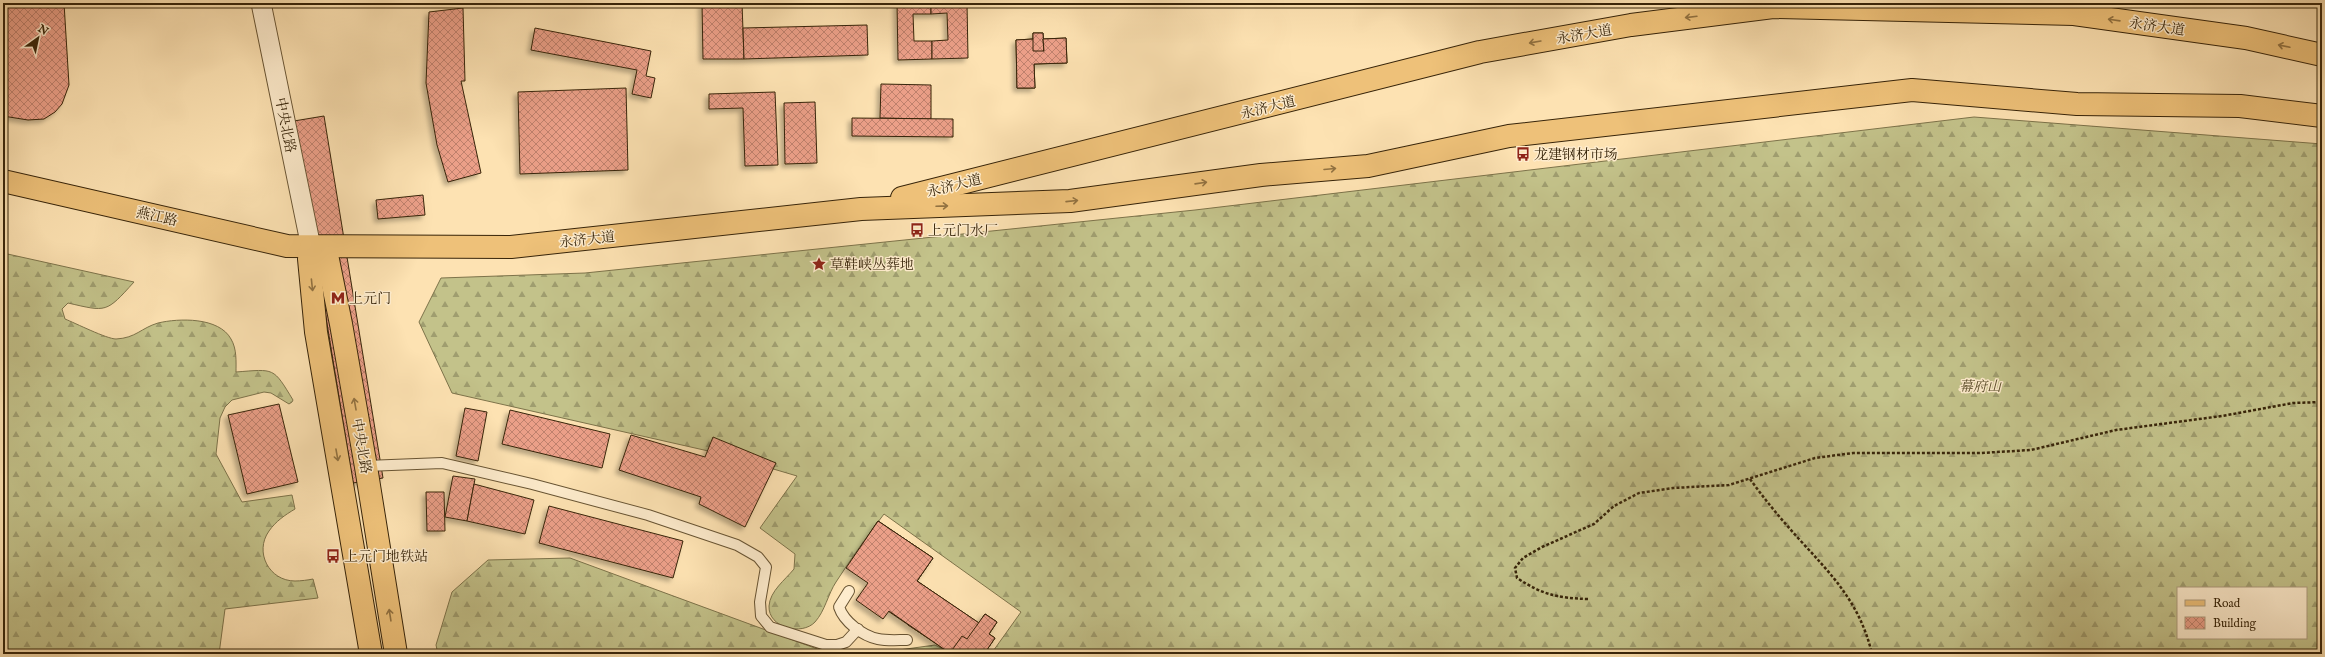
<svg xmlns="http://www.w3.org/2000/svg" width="2325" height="657" font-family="'IM FELL English','Noto Serif SC',serif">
<defs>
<pattern id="forest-firs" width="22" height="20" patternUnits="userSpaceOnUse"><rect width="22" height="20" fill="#c3c28a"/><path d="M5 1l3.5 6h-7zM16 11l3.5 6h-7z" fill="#9f9d6f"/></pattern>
<pattern id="building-cross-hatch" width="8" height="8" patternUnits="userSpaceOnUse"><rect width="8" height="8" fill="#eb9f88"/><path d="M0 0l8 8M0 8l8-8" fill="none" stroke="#bf816d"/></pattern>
<filter id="shadow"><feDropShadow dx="-3.5" dy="3.5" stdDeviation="2" flood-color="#0004"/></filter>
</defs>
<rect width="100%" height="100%" fill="#fde2b2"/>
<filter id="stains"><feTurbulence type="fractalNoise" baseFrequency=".005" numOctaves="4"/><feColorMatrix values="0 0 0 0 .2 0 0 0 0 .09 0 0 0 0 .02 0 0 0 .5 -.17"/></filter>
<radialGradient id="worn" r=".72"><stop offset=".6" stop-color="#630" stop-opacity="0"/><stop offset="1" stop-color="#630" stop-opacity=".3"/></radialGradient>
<g fill="url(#forest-firs)" stroke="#7d734a" fill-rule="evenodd">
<path d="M 1974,117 L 2322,144 L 2322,654 L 991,654 L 1021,612 L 884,514 C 867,536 851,559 836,582 C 828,594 825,611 815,622 C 802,636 768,628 769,606 C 770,591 785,580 794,569 L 795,554 L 760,528 L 797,476 L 726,455 L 452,393 L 419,322 L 441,278 L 585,273 L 1195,210 ZM 2178,588 L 2306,588 L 2306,638 L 2178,638 Z"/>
<path d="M 3,253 L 134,282 C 106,313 107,312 68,303 L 62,309 L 65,319 C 75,323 107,339 116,339 C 136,338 141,328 158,323 C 179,318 219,317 231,339 C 237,349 236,362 236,372 C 275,369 273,367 293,400 L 292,402 L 289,404 L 271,393 L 264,392 L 232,400 L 225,407 L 220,418 L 216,454 L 242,502 L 292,495 L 295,509 C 285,515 276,521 269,531 C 254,552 269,581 295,581 C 301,581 308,580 313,579 L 318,598 L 225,609 L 219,654 L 3,654 Z"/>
<path d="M 570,558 L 831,654 L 438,654 L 436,645 L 452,592 L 488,560 Z"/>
<path d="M 935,645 L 953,654 L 870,654 Z"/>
</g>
<g fill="url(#building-cross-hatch)" stroke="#372409" filter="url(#shadow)">
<path d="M 3,3 L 64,3 L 69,85 L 62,104 L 55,112 L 44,119 L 28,120 L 3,116 Z"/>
<path d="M 702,3 L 742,3 L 744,59 L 703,59 Z"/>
<path d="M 897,3 L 931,3 L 931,14 L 913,14 L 914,41 L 932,41 L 932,59 L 898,60 Z"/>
<path d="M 931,3 L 967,3 L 968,58 L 932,59 L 932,41 L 948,40 L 947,13 L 931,14 Z"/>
<path d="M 463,8 L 465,81 L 461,81 L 481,173 L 448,182 L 437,145 L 426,83 L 429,12 Z"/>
<path d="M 867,25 L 868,55 L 744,59 L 743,28 Z"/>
<path d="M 535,28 L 651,51 L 646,76 L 655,78 L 651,98 L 632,94 L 637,70 L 531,50 Z"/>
<path d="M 1033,33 L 1043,33 L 1044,51 L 1033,51 Z"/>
<path d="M 1033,33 L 1043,33 L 1044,51 L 1043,39 L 1066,38 L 1067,63 L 1034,64 L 1035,88 L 1017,88 L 1016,40 L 1033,39 Z"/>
<path d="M 1066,38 L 1067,63 L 1034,64 L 1035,88 L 1017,88 L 1016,40 L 1033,39 L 1033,51 L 1044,51 L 1043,39 Z"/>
<path d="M 881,84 L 931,85 L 931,119 L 880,118 Z"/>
<path d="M 626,88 L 628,170 L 520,174 L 518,92 Z"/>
<path d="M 775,92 L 778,165 L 745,166 L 743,108 L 709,109 L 709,94 Z"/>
<path d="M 815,102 L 817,163 L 785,164 L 784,103 Z"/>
<path d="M 324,116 L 383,478 L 353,483 L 294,121 Z"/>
<path d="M 852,118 L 953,119 L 953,137 L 852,136 Z"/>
<path d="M 423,195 L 425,215 L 378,219 L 376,200 Z"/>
<path d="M 279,404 L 298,482 L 247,494 L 228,415 Z"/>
<path d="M 465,408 L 487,412 L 478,461 L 456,456 Z"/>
<path d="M 510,410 L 610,434 L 602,468 L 502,444 Z"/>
<path d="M 631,435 L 705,457 L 713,437 L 776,463 L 745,527 L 699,504 L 701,497 L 619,470 Z"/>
<path d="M 453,476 L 475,479 L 467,521 L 445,517 Z"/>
<path d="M 474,484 L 534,500 L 525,534 L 467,521 Z"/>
<path d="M 426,492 L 444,492 L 445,531 L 427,531 Z"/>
<path d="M 549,506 L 683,541 L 673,578 L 539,543 Z"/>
<path d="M 878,521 L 933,558 L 917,581 L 965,614 L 942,647 L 908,625 L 916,614 L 883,591 L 886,586 L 851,562 Z"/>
<path d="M 878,521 L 933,558 L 917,581 L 979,623 L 985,614 L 997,622 L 989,634 L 995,638 L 984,654 L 951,654 L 888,611 L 896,600 L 883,591 L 886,586 L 851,562 Z"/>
<path d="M 878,521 L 933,558 L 917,581 L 979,623 L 985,614 L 997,622 L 989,634 L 995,638 L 984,654 L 951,654 L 889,611 L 883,619 L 856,600 L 868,583 L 846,568 Z"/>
<path d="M 985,614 L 997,622 L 989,634 L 995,638 L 984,654 L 950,653 L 962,636 L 967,639 Z"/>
</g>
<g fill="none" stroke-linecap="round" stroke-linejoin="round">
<defs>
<g id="lane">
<path d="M 366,466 L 442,463 L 532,484 L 648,515 L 737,545 L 758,557 L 766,567 L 760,602 L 761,616 L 770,627 L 826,645 L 837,645 L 846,642 L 858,629"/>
<path d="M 849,591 L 839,607 C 844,622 863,636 878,639 C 887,641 898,640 907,640"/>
</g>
<path id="street" d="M 261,3 L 311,247"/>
<g id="primary">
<path d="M 3,181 L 287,246 L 511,247 L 861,209 L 1070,201 L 1261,175 L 1368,166 L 1509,136 L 1912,90 L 2077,104 L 2240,106 L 2322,116"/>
<path d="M 902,198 L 1480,52 L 1631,25 L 1773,7 L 2074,14 L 2246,38 L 2322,55"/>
<path d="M 311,247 L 328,260 L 341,324 L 366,467 L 396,654"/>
<path d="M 311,247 L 309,259 L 316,332 L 371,654"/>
</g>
</defs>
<use href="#lane" stroke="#685433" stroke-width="12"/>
<use href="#street" stroke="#685433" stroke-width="21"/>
<use href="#primary" stroke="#372409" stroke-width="24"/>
<g stroke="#372409" stroke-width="2.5" stroke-dasharray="3 2" stroke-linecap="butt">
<path d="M 1750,479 C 1765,500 1781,519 1798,538 C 1832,575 1860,603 1872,654"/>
<path d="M 1588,599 C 1558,598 1543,595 1517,578 L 1515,568 L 1523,558 L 1542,547 L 1594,524 L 1614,506 L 1639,493 L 1673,488 L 1729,485 L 1815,458 L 1853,453 L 1981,453 L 2031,450 L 2116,430 L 2222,416 L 2293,403 L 2322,402"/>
</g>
<use href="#lane" stroke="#feeccd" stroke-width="10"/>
<use href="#street" stroke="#feeccd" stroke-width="19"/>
<use href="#primary" stroke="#eec179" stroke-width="22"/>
</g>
<defs><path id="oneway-shaft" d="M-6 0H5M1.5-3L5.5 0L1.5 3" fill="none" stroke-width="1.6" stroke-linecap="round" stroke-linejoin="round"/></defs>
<g stroke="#927241">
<use href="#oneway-shaft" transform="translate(1691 17) rotate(173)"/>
<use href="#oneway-shaft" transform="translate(2114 20) rotate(-172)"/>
<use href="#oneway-shaft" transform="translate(1535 42) rotate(170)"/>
<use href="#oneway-shaft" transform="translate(2284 46) rotate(-168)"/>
<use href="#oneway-shaft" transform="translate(1330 169) rotate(-5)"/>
<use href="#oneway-shaft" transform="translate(1201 183) rotate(-8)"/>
<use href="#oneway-shaft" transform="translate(1072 201) rotate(-6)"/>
<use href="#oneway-shaft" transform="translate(942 206) rotate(-2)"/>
<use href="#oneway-shaft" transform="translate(312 285) rotate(84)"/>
<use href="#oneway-shaft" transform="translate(355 404) rotate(-100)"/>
<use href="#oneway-shaft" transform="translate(337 455) rotate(80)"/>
<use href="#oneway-shaft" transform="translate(390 615) rotate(-99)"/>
</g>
<defs>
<symbol id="bus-bare" viewBox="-9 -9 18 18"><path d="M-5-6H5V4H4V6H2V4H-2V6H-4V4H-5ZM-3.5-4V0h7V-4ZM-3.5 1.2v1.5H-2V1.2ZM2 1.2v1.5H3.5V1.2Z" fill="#8f2418" stroke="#feeccd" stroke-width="2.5" paint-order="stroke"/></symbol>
<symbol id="sight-bare" viewBox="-9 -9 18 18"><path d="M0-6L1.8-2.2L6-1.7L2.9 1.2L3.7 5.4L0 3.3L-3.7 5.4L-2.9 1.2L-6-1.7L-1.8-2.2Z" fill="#8f2418" stroke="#feeccd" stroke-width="2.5" paint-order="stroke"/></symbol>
<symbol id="metro-bare" viewBox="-9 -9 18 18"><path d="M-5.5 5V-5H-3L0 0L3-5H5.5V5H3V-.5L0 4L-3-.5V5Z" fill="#8f2418" stroke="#feeccd" stroke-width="2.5" paint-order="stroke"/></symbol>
</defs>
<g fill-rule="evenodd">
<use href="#bus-bare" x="1513" y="144" width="20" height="20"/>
<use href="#bus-bare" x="907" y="220" width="20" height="20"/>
<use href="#sight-bare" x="809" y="254" width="20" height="20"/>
<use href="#metro-bare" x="328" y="288" width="20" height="20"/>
<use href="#bus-bare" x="323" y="546" width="20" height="20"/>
</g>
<g text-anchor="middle" stroke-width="3" stroke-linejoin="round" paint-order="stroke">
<g font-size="14" fill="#372409" stroke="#feeccd">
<text transform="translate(2157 26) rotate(8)" y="5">永济大道</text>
<text transform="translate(1584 34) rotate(-10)" y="5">永济大道</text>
<text transform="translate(1268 107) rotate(-14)" y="5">永济大道</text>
<text transform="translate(286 125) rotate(79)" y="5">中央北路</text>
<text transform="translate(954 185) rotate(-14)" y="5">永济大道</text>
<text transform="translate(157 216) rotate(13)" y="5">燕江路</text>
<text transform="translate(587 239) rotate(-6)" y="5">永济大道</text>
<text transform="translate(362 446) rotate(80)" y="5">中央北路</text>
</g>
<g font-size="14" fill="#372409" stroke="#feeccd" text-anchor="start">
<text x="1534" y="159">龙建钢材市场</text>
<text x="928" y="235">上元门水厂</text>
<text x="830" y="269">草鞋峡丛葬地</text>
<text x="349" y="303">上元门</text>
<text x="344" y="561">上元门地铁站</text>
</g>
<g font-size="14" font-style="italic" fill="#5a4c29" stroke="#feeccd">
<text x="1980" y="391">幕府山</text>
</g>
</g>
<rect width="2325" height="657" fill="none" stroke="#fde2b2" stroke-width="16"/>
<rect x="4" y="4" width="2317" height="649" fill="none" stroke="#372409" stroke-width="2"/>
<rect x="8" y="8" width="2309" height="641" fill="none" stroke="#372409"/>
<rect x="2177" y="587" width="130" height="52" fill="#feeccd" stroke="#ae9c7f"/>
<rect x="2185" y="600" width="20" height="6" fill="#eec179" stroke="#ae9c7f"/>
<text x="2213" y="607" font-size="12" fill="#372409">Road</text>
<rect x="2185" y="617" width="20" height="12" fill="url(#building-cross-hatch)" stroke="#ae9c7f"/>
<text x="2213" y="627" font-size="12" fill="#372409">Building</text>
<g transform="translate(38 38) rotate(33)" stroke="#feeccd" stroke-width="3" paint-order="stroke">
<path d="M0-3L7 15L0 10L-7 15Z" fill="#372409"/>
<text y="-6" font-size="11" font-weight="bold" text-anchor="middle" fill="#372409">N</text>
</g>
<rect width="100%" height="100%" filter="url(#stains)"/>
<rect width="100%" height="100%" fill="url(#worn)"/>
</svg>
